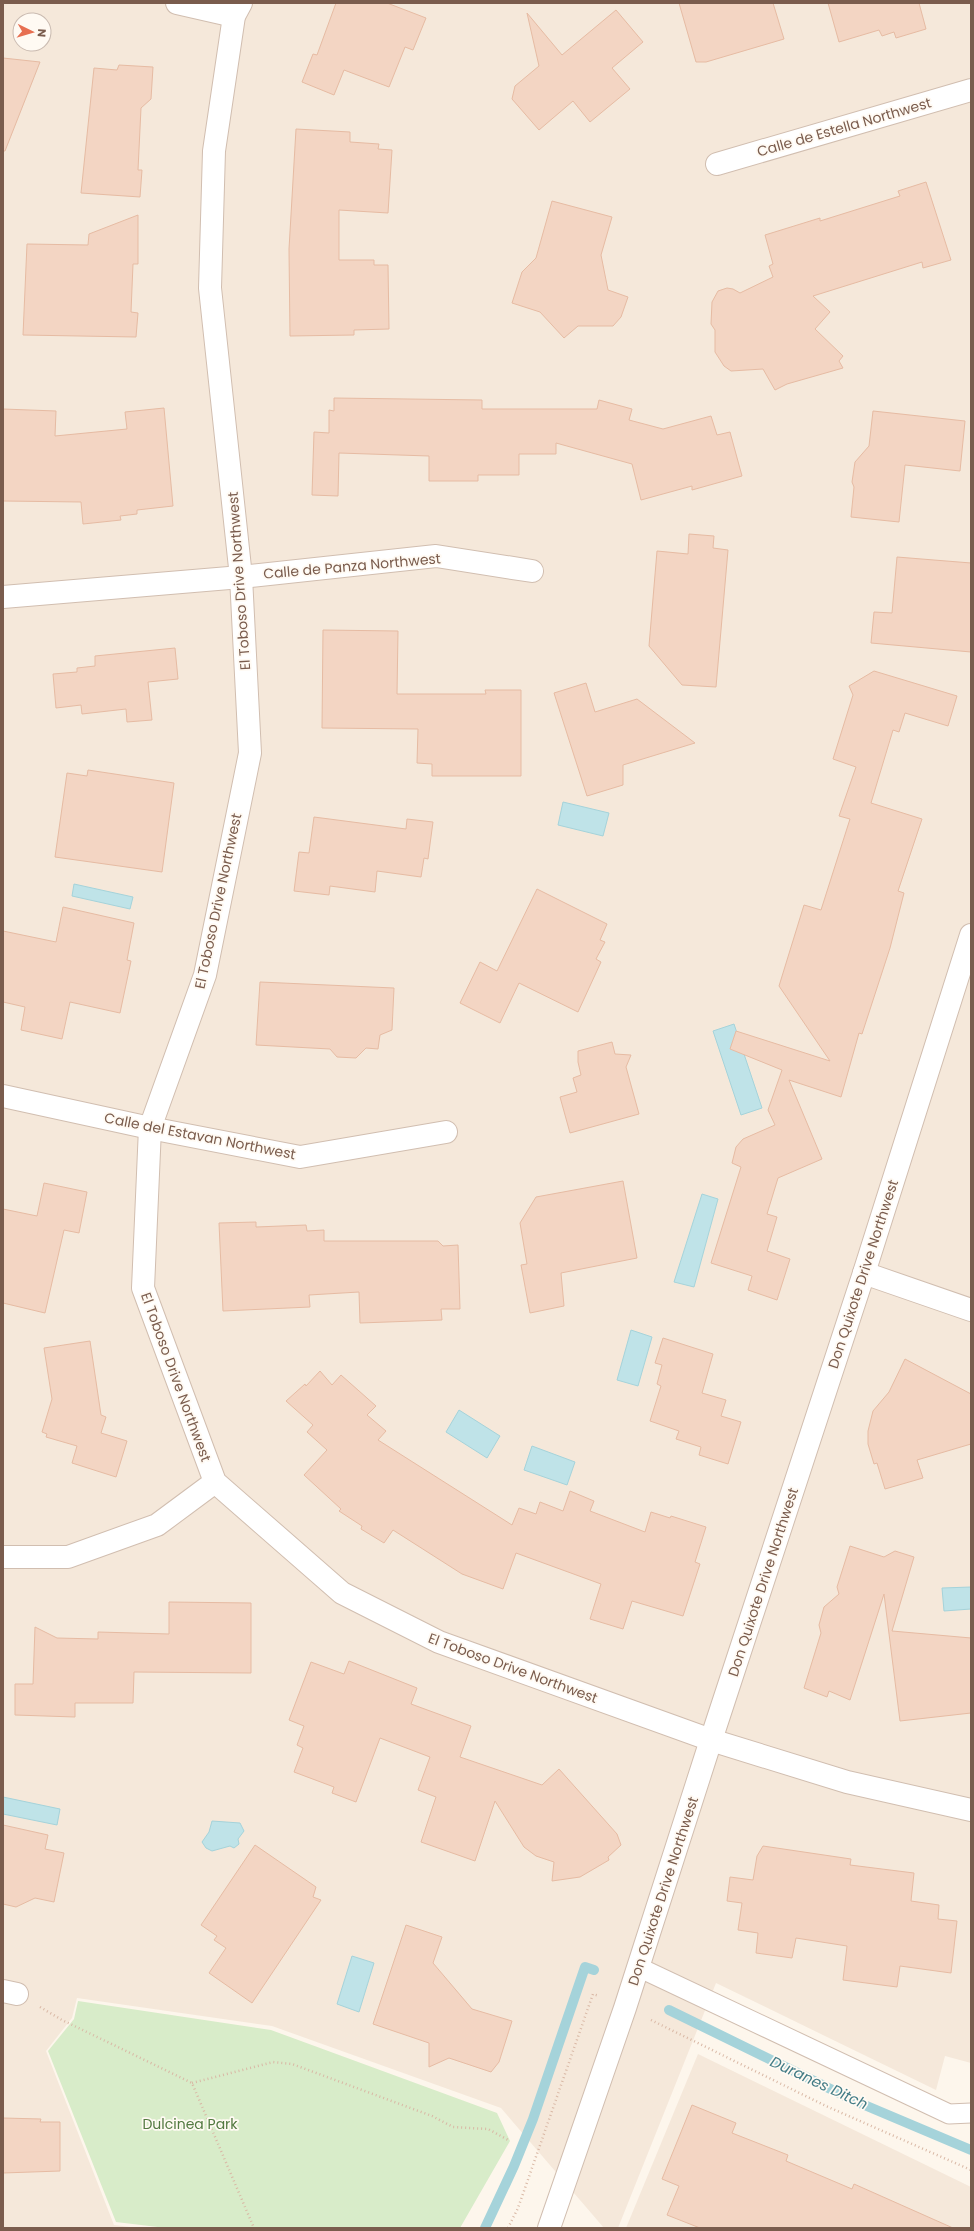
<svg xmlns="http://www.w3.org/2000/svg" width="974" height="2231" font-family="Poppins,sans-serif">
<rect width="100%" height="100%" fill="#fdf6ec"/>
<g fill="#f5e8da" fill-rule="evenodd">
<path d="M 3,3 L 971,3 L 971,2063 L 945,2056 L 936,2090 L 716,1983 L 618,2228 L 604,2228 L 501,2108 L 272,2026 L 77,1998 L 72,2018 L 46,2051 L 114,2225 L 139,2228 L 3,2228 ZM 20,20 L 44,20 L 44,44 L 20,44 Z"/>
<path d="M 698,2054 L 971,2187 L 971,2228 L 626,2228 Z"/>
</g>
<path fill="#d8ecc9" d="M 78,2001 L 271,2030 L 497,2113 L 510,2141 L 460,2228 L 166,2228 L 116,2222 L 48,2051 L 74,2019 Z"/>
<g fill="#bfe3e8" stroke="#a5d3da">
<path d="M 563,802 L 609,813 L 603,836 L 558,825 Z"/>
<path d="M 74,884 L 133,897 L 130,909 L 72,896 Z"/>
<path d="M 734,1024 L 762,1108 L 741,1115 L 713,1031 Z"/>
<path d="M 702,1194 L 718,1199 L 694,1287 L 674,1282 Z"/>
<path d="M 631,1330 L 652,1337 L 638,1386 L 617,1380 Z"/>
<path d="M 459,1410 L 500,1436 L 487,1458 L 446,1432 Z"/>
<path d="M 532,1446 L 575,1462 L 567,1485 L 524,1470 Z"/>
<path d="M 971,1587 L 971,1609 L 944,1611 L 942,1588 Z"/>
<path d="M 3,1797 L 60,1809 L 57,1825 L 3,1814 Z"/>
<path d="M 212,1821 L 240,1823 L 244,1831 L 238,1839 L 239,1844 L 234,1848 L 230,1846 L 212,1851 L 206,1848 L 202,1842 L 209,1832 Z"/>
<path d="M 352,1956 L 374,1963 L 359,2012 L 337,2004 Z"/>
</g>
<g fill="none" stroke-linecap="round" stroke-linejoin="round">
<g stroke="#a5d3da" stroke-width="10">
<path d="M 669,2010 L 855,2101 L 971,2150"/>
<path d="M 485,2228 L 514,2166 L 533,2119 L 585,1967 L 594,1970"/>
</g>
</g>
<g fill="#f3d5c3" stroke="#e6bba3">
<path d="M 336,3 L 387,3 L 426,18 L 413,50 L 405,47 L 389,87 L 344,70 L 334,95 L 302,82 L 313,54 L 317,55 Z"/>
<path d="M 679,3 L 773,3 L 784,39 L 706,62 L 696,62 Z"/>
<path d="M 828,3 L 919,3 L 926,29 L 896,38 L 894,32 L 882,36 L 879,30 L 839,42 Z"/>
<path d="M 616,10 L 643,42 L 612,68 L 630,89 L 590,122 L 573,101 L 539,130 L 512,99 L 515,86 L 539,66 L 527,13 L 562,55 Z"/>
<path d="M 3,58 L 40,62 L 5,151 L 3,151 Z"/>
<path d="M 119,65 L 153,67 L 151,99 L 141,108 L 138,170 L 142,170 L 140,197 L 81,193 L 94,68 L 117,70 Z"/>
<path d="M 296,129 L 350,132 L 350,142 L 379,144 L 378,149 L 392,150 L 388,213 L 339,210 L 339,260 L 374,260 L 374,265 L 388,265 L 389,329 L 354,330 L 354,335 L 290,336 L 289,249 Z"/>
<path d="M 926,182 L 951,260 L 923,268 L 922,262 L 813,296 L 830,312 L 815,329 L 843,356 L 839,361 L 843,368 L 787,384 L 775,390 L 763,369 L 731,371 L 724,366 L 715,352 L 715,330 L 711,324 L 712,302 L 718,291 L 727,288 L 733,289 L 740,293 L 773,277 L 769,266 L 773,264 L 765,235 L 820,218 L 820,221 L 900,196 L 898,191 Z"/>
<path d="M 552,201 L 612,217 L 601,255 L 608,290 L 628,297 L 621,317 L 613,326 L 578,326 L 564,338 L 540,312 L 512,303 L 522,272 L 536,258 Z"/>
<path d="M 138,215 L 138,264 L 133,264 L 131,312 L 138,313 L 136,337 L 23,335 L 27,244 L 88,245 L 89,234 Z"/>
<path d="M 334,398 L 482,400 L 482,409 L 597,409 L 599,400 L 632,409 L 629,420 L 663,429 L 711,416 L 717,435 L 730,432 L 742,476 L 692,490 L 692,486 L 641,500 L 632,464 L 556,443 L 556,454 L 519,454 L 519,475 L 478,475 L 478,481 L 429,481 L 429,456 L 339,453 L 338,496 L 312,495 L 314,432 L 329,433 L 329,410 L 334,411 Z"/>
<path d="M 164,408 L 173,506 L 137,510 L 137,514 L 120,516 L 121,520 L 83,524 L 81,502 L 3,501 L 3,409 L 56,411 L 55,436 L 127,429 L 125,412 Z"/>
<path d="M 873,411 L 965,421 L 960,471 L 905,465 L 899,522 L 851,517 L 854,487 L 852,482 L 855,462 L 869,446 Z"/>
<path d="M 689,534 L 714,536 L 713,548 L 728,550 L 716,687 L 682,685 L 649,646 L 657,551 L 688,554 Z"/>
<path d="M 897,557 L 971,563 L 971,652 L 871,643 L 874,612 L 892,613 Z"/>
<path d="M 323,630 L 398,631 L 397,694 L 486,694 L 485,690 L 521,690 L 521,776 L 432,776 L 432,764 L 417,763 L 418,729 L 322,728 Z"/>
<path d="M 175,648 L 178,679 L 148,682 L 152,720 L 127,722 L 126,709 L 82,714 L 81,705 L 56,708 L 53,674 L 77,672 L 77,668 L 95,666 L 95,656 Z"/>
<path d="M 874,671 L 957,696 L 948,726 L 905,713 L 899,732 L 893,730 L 871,803 L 922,819 L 898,891 L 904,893 L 890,948 L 862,1034 L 859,1033 L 841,1097 L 789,1080 L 822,1159 L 778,1178 L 767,1214 L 777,1217 L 767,1251 L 790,1259 L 777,1300 L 748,1290 L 752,1276 L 711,1263 L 741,1167 L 732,1163 L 736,1147 L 743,1139 L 775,1125 L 768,1110 L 782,1070 L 730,1049 L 736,1031 L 830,1061 L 779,986 L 804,905 L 821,910 L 850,819 L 839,816 L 856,767 L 833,759 L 853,695 L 849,686 Z"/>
<path d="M 586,683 L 595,712 L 637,699 L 695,743 L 623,765 L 623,785 L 587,796 L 554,693 Z"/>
<path d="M 88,770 L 174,783 L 162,872 L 55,857 L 67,773 L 87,776 Z"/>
<path d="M 314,817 L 406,829 L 407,819 L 433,822 L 428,859 L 424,858 L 421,877 L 377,871 L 375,892 L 330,886 L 329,895 L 294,891 L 299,852 L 309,853 Z"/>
<path d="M 537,889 L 607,924 L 600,940 L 605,942 L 596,959 L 601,962 L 578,1012 L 519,983 L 500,1023 L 460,1003 L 480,962 L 497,971 Z"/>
<path d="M 63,907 L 134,923 L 127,960 L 131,961 L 120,1013 L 70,1002 L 62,1039 L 21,1030 L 25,1007 L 3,1002 L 3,931 L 56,942 Z"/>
<path d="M 260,982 L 394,988 L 392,1030 L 380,1035 L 378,1049 L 366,1048 L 356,1058 L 337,1057 L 330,1049 L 256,1045 Z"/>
<path d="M 612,1042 L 615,1054 L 631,1055 L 626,1067 L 639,1114 L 570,1133 L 560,1097 L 577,1092 L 573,1078 L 581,1075 L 578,1062 L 578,1051 Z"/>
<path d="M 623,1181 L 637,1258 L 561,1273 L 564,1306 L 530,1313 L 521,1265 L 527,1264 L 520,1223 L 536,1197 Z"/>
<path d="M 44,1183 L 87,1192 L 79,1233 L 64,1230 L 45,1313 L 3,1303 L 3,1209 L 37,1216 Z"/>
<path d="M 256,1222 L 256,1227 L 306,1225 L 307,1231 L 324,1230 L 324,1241 L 438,1241 L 443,1246 L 458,1245 L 460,1309 L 441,1309 L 442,1320 L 360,1323 L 359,1292 L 309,1295 L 310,1307 L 223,1311 L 219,1223 Z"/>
<path d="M 663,1338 L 713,1354 L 702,1393 L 726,1400 L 721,1416 L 741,1422 L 728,1464 L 699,1455 L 701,1447 L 676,1439 L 679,1431 L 650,1421 L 661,1386 L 657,1384 L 662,1365 L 655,1363 Z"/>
<path d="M 90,1341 L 101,1415 L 106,1417 L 101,1433 L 127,1441 L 116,1477 L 72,1463 L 77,1446 L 46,1437 L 47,1434 L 42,1432 L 52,1399 L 44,1348 Z"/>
<path d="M 905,1359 L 971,1394 L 971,1444 L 917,1460 L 923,1478 L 885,1489 L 877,1463 L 874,1464 L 868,1444 L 868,1431 L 873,1411 L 889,1392 Z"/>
<path d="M 320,1371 L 332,1385 L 341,1375 L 376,1406 L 367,1415 L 386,1431 L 378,1440 L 512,1525 L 519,1508 L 536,1514 L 540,1502 L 563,1511 L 570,1491 L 594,1501 L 590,1511 L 645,1532 L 651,1512 L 670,1518 L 671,1516 L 706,1527 L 695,1562 L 700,1564 L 683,1616 L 632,1601 L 623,1629 L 590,1619 L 601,1584 L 516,1553 L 503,1589 L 462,1574 L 393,1530 L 384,1543 L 361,1529 L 362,1526 L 339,1511 L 341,1509 L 304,1475 L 327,1450 L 307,1432 L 313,1425 L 286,1401 L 305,1384 L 306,1386 Z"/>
<path d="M 850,1546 L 884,1557 L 895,1551 L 914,1557 L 892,1631 L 971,1638 L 971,1713 L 900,1721 L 884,1594 L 850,1700 L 829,1691 L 827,1697 L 804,1688 L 821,1633 L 819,1625 L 824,1607 L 839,1594 L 837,1587 Z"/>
<path d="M 169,1602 L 251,1603 L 251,1673 L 134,1672 L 133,1703 L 75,1703 L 75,1717 L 15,1715 L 15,1684 L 33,1684 L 35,1627 L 57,1638 L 98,1639 L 98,1632 L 169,1634 Z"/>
<path d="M 349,1661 L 417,1688 L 411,1704 L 471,1726 L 460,1757 L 542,1785 L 559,1769 L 617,1834 L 621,1845 L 608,1857 L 609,1860 L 580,1877 L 552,1881 L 554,1862 L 536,1856 L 524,1847 L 495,1801 L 475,1861 L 421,1842 L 436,1797 L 418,1790 L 430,1757 L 380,1738 L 356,1802 L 332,1793 L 334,1787 L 294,1772 L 303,1748 L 297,1745 L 304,1726 L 289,1720 L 311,1662 L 344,1674 Z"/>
<path d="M 3,1825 L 48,1835 L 45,1849 L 64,1853 L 54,1902 L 35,1898 L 16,1907 L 3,1904 Z"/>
<path d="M 255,1845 L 316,1887 L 313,1897 L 321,1900 L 252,2003 L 209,1973 L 226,1948 L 214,1940 L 217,1936 L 201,1925 Z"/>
<path d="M 763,1846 L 851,1859 L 850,1865 L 914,1873 L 911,1901 L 939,1905 L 938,1919 L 957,1921 L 951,1973 L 900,1966 L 897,1987 L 843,1980 L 847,1946 L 796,1938 L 792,1958 L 756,1953 L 758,1933 L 738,1930 L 742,1903 L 727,1901 L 730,1877 L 753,1880 L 757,1856 Z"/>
<path d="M 406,1925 L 442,1937 L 433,1963 L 472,2009 L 512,2021 L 499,2062 L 491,2072 L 449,2058 L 429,2067 L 429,2043 L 373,2024 Z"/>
<path d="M 692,2105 L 736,2123 L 732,2133 L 788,2155 L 786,2161 L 852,2189 L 854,2184 L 953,2228 L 700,2228 L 667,2215 L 679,2186 L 662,2179 Z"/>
<path d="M 3,2118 L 41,2119 L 40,2122 L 60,2122 L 60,2171 L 3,2173 Z"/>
</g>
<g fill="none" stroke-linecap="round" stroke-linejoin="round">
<defs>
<path id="service" d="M 638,1967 L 949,2114 L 971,2113"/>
<g id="minor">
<path d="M 177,3 L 234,16"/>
<path d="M 241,3 L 234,16 L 214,151 L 210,288 L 241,577 L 250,753 L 205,975 L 150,1128 L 143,1288 L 215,1482 L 342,1593 L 439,1642 L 711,1740 L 847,1782 L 971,1810"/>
<path d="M 717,164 L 971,90"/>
<path d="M 3,597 L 241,577 L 436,556 L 532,571"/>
<path d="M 3,1096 L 150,1128 L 300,1157 L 446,1132"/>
<path d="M 864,1273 L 971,1310"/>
<path d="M 3,1557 L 68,1557 L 157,1525 L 215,1482"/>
<path d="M 3,1991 L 17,1994"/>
</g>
<path id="tertiary" d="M 549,2228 L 625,2008 L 711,1740 L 864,1273 L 971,935"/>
</defs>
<use href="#service" stroke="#d1beb0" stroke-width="21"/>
<use href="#minor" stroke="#d1beb0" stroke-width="24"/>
<use href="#tertiary" stroke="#d1beb0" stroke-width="24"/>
<g stroke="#d9b8a5" stroke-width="2.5" stroke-dasharray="1 3" stroke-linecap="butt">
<path d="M 40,2007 L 62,2020 L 192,2083 L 254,2228"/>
<path d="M 651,2020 L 826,2106 L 971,2170"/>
<path d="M 192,2083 L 273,2062 L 292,2064 L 432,2116 L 453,2127 L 488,2129 L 510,2141"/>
<path d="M 508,2228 L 518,2208 L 593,1994 L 599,1996"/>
</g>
<use href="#service" stroke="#fff" stroke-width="19"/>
<use href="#minor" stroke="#fff" stroke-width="22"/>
<use href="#tertiary" stroke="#fff" stroke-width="22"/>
</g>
<g text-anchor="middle" stroke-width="3.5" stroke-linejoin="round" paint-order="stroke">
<g font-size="14" fill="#7a5c4d" stroke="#fffaf3">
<text transform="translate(844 127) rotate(-16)" y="5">Calle de Estella Northwest</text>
<text transform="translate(352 566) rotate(-5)" y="5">Calle de Panza Northwest</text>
<text transform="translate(239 581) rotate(-94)" y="5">El Toboso Drive Northwest</text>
<text transform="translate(218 901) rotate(-78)" y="5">El Toboso Drive Northwest</text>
<text transform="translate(200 1136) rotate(11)" y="5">Calle del Estavan Northwest</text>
<text transform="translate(863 1274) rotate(-72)" y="5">Don Quixote Drive Northwest</text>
<text transform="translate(176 1377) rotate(70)" y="5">El Toboso Drive Northwest</text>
<text transform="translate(763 1582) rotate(-72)" y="5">Don Quixote Drive Northwest</text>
<text transform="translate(513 1668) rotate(20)" y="5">El Toboso Drive Northwest</text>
<text transform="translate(663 1891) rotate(-72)" y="5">Don Quixote Drive Northwest</text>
</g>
<g font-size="14" fill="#537a41" stroke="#fffaf3">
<text x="190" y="2129">Dulcinea Park</text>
</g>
<g font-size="15" font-style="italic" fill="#437c86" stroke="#fffaf3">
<text transform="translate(819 2083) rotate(25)" y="5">Duranes Ditch</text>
</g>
</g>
<rect width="974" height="2231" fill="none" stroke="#7a5c4d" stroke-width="8"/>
<g transform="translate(32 32) rotate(95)"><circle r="19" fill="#fffaf3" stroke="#cabbb1"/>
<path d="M0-3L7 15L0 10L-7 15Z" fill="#e76f51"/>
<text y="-6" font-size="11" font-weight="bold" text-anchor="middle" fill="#7a5c4d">N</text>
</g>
</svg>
